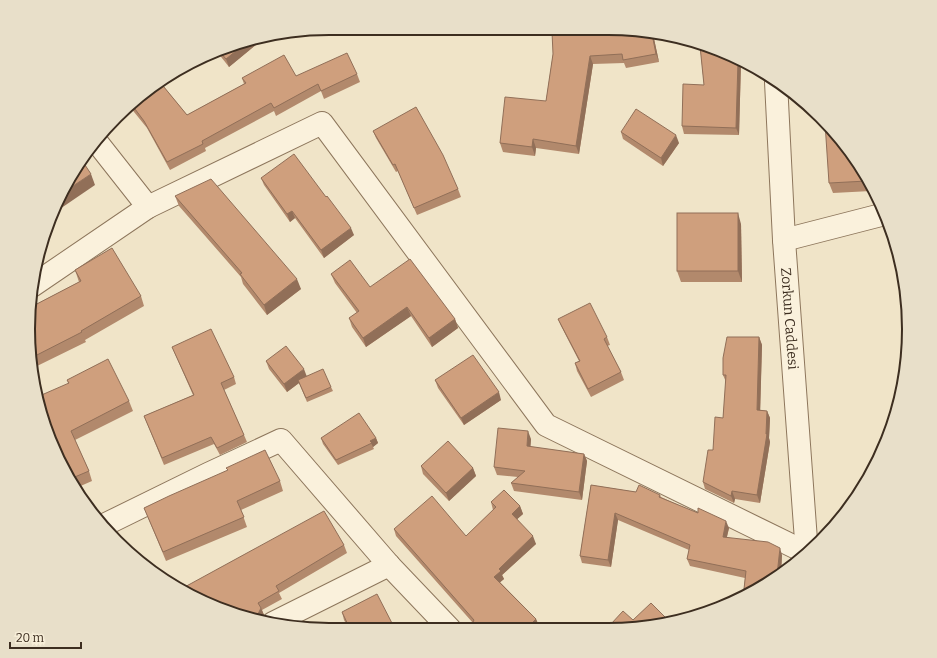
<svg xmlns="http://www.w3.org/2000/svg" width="937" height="658" font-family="Bitter,serif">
<rect width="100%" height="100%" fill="#f0e4c8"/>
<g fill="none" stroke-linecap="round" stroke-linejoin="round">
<defs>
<g id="minor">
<path id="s1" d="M 776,82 L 784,240 L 807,554"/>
<path d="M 96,141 L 148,207"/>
<path d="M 784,240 L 885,214"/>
<path d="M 32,286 L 148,207 L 322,123 L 546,425 L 807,553"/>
<path d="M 102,526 L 208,474 L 281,440 L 389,565 L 450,629"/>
<path d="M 273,623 L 389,565"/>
</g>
</defs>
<use href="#minor" stroke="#8d765c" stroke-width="24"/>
<use href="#minor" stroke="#faf1dc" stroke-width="22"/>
</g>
<g fill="#b2896c">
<path d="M 653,34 L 659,62 L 626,68 L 624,63 L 593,64 L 579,154 L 536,148 L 535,156 L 503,152 L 500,143 L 546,101 L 553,54 Z"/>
<path d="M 251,38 L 263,39 L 229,67 L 218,53 Z"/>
<path d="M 700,46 L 741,62 L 739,135 L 684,134 L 682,126 L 704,85 Z"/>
<path d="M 357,74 L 360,82 L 324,99 L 321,91 L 276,116 L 274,111 L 205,148 L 206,151 L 170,170 L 147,128 L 130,107 L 159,81 L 187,115 L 244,84 L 242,78 Z"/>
<path d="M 373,131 L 458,189 L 461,197 L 417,215 L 398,171 L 396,172 L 376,138 Z"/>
<path d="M 621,132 L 679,143 L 663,166 L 623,139 Z"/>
<path d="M 261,178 L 354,235 L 324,258 L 295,218 L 290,222 L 264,185 Z"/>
<path d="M 869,178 L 871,191 L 833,193 L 829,183 Z"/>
<path d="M 175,196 L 301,289 L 267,315 L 243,284 L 241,277 L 179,206 Z"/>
<path d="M 741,224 L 742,282 L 681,282 L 677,271 Z"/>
<path d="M 75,270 L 141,296 L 144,306 L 85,340 L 86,342 L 33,368 L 31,307 L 79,282 Z"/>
<path d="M 331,274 L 370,287 L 455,319 L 458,328 L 432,347 L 411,316 L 366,347 L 352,327 L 349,318 L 357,313 L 335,283 Z"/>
<path d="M 558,319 L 607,337 L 610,345 L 607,346 L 621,372 L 624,380 L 591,397 L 577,371 L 575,363 L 579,361 L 561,326 Z"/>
<path d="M 759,337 L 762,345 L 760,410 L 767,411 L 770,418 L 769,438 L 770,442 L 760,503 L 735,499 L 734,503 L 705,489 L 703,482 L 723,418 L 726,382 L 723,375 Z"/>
<path d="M 172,347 L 234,377 L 236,384 L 224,390 L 244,435 L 247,442 L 220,455 L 214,444 L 164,465 L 144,416 L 193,395 L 175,354 Z"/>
<path d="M 266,361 L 307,376 L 331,387 L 333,391 L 307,402 L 299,383 L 287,392 L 269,369 Z"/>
<path d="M 67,380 L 129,401 L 133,411 L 75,440 L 89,471 L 92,481 L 76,488 L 59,462 L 68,383 Z"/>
<path d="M 435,380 L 501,400 L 464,425 L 438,388 Z"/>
<path d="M 321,438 L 376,438 L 378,443 L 373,447 L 374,449 L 338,465 L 323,444 Z"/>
<path d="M 531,439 L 530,447 L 584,454 L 587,461 L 582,500 L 514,491 L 511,483 L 518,477 L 497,475 L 494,467 Z"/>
<path d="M 421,466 L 473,468 L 476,476 L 449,501 L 423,474 Z"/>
<path d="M 228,471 L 280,481 L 283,491 L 241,510 L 247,527 L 166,561 L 144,508 Z"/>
<path d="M 591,485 L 636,492 L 660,495 L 661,497 L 729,528 L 727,537 L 782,555 L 781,573 L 746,596 L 744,589 L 745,578 L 690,566 L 687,559 L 689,550 L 618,520 L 611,567 L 582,563 L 580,556 Z"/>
<path d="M 491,502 L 520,506 L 523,514 L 517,519 L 536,544 L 502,575 L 504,579 L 500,582 L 536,619 L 539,626 L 538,628 L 475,628 L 473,623 L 396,536 L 394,529 L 466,536 L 493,510 Z"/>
<path d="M 344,545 L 347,553 L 279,593 L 282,599 L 262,610 L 264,615 L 196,599 Z"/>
<path d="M 342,612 L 395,629 L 349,629 L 344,620 Z"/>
</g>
<g fill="#916f58">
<path d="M 652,34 L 653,34 L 659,62 L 656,54 Z"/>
<path d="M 262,37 L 263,39 L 229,67 L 226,59 L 252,38 Z"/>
<path d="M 590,56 L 593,64 L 579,154 L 576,146 Z"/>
<path d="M 738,61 L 741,62 L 739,135 L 736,128 Z"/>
<path d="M 676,135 L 679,143 L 663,166 L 661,158 Z"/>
<path d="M 533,139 L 536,148 L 535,156 L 532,147 Z"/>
<path d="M 91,174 L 95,185 L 51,215 L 64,192 Z"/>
<path d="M 867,176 L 871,183 L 871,191 L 867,181 Z"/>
<path d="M 292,211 L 295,218 L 290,222 L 287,214 Z"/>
<path d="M 738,213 L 741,224 L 742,282 L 738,271 Z"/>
<path d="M 351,228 L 354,235 L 324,258 L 321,250 Z"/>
<path d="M 297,279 L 301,289 L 267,315 L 264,305 Z"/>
<path d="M 407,307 L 411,316 L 366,347 L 363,338 Z"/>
<path d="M 455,319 L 458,328 L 432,347 L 429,338 Z"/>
<path d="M 759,337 L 762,345 L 760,418 L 757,410 Z"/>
<path d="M 304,369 L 307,377 L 287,392 L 284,384 Z"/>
<path d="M 499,392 L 501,400 L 464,425 L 461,418 Z"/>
<path d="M 767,411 L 770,418 L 769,438 L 770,442 L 760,503 L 757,495 L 766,434 Z"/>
<path d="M 528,431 L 531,439 L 530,454 L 527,446 Z"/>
<path d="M 376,438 L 378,443 L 373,447 L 370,441 Z"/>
<path d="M 584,454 L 587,461 L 582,500 L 579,492 Z"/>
<path d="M 473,468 L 476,476 L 449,501 L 446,493 Z"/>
<path d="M 732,491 L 735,499 L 734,503 L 731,496 Z"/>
<path d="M 520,506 L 523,514 L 514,522 L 512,514 Z"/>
<path d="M 615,513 L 618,520 L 611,567 L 608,560 Z"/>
<path d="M 726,521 L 729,528 L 725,544 L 723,537 Z"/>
<path d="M 533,536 L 536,544 L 502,575 L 504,579 L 497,585 L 494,577 L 499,569 Z"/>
<path d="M 780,548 L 782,555 L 781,573 L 777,575 Z"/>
<path d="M 261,608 L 264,615 L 261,621 L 259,621 L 258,614 Z"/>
<path d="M 536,619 L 539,626 L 538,628 L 527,628 Z"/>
</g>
<g fill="#cf9f7d" stroke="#916f58">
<path d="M 552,32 L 652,34 L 656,54 L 623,60 L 622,54 L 590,56 L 576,146 L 533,139 L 532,147 L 500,143 L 505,97 L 546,101 L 553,54 Z"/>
<path d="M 252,38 L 226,59 L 220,52 L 251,38 Z"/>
<path d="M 700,46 L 738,61 L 736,128 L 682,126 L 683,84 L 704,85 Z"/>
<path d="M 347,53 L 357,74 L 321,91 L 318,84 L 274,108 L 271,103 L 202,141 L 203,144 L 167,162 L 144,121 L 132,105 L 159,81 L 187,115 L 246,83 L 242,78 L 284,55 L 296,76 Z"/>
<path d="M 416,107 L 443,155 L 458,189 L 414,208 L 395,164 L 393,165 L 373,131 Z"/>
<path d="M 636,109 L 676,135 L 661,158 L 621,132 Z"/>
<path d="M 825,123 L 834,130 L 867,176 L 867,181 L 829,183 Z"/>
<path d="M 294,154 L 326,197 L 327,196 L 351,228 L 321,250 L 292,211 L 287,214 L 261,178 Z"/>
<path d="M 83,162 L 91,174 L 64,192 Z"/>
<path d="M 211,179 L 297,279 L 264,305 L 240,274 L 242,273 L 175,196 Z"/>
<rect x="677" y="213" width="61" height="58"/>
<path d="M 112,248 L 141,296 L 81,331 L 82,332 L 33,357 L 31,307 L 81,281 L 75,270 Z"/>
<path d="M 410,259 L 455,319 L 429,338 L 407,307 L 363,338 L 349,318 L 359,311 L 331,274 L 350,260 L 370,287 Z"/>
<path d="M 590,303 L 607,337 L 604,339 L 621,372 L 588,389 L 575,363 L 580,361 L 558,319 Z"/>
<path d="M 211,329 L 234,377 L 221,383 L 244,435 L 217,448 L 211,437 L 162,458 L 144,416 L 194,395 L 172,347 Z"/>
<path d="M 727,337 L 759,337 L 757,410 L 767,411 L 766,434 L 767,434 L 757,495 L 732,491 L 731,496 L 703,482 L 708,450 L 713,450 L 715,417 L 723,418 L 726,375 L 723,375 L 723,358 Z"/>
<path d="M 286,346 L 304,369 L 284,384 L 266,361 Z"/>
<path d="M 473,355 L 499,392 L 461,418 L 435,380 Z"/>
<path d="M 108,359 L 129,401 L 71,431 L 89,471 L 70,479 L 59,462 L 37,397 L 69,383 L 67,380 Z"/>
<path d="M 323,369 L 331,387 L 306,398 L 298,380 Z"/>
<path d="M 359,413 L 376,438 L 370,441 L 372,443 L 336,460 L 321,438 Z"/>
<path d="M 498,428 L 528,431 L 527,446 L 584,454 L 579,492 L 511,483 L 525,471 L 494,467 Z"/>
<path d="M 448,441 L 473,468 L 446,493 L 421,466 Z"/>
<path d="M 265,450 L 280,481 L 237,501 L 244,517 L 163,552 L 144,508 L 169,496 L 228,470 L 226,468 Z"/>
<path d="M 591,485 L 636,492 L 639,485 L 660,495 L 659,497 L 698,513 L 698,508 L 726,521 L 723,537 L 768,542 L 780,548 L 777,575 L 754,590 L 744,589 L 746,571 L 687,559 L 690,545 L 615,513 L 608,560 L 580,556 Z"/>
<path d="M 504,490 L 520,506 L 512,514 L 533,536 L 499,569 L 501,571 L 494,577 L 536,619 L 527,628 L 480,628 L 473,622 L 474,620 L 394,529 L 432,496 L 466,536 L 496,507 L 491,502 Z"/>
<path d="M 324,511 L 344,545 L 276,586 L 279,591 L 258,603 L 261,608 L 258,614 L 259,621 L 251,620 L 196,599 L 181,589 Z"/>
<path d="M 377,594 L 395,629 L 350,629 L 342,612 Z"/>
<path d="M 651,603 L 669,621 L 648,627 L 615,628 L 611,624 L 623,611 L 633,620 Z"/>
</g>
<g text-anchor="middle" stroke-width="4" stroke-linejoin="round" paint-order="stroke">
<g font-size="14" fill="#3d2e20" stroke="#f7eed8">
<text dy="5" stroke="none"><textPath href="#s1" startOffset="237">Zorkun Caddesi</textPath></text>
</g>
</g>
<path d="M0 0H937V658H0ZM329 35H608A294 294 0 0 1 902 329V329A294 294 0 0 1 608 623H329A294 294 0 0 1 35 329V329A294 294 0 0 1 329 35Z" fill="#e8dfc9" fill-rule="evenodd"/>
<path fill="none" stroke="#3d2e20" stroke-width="2" d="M329 35H608A294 294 0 0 1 902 329V329A294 294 0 0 1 608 623H329A294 294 0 0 1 35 329V329A294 294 0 0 1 329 35Z"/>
<path d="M10 642v6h71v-6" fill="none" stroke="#3d2e20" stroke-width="2"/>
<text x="16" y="642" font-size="12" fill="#3d2e20" stroke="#f7eed8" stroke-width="3" paint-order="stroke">20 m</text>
</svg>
